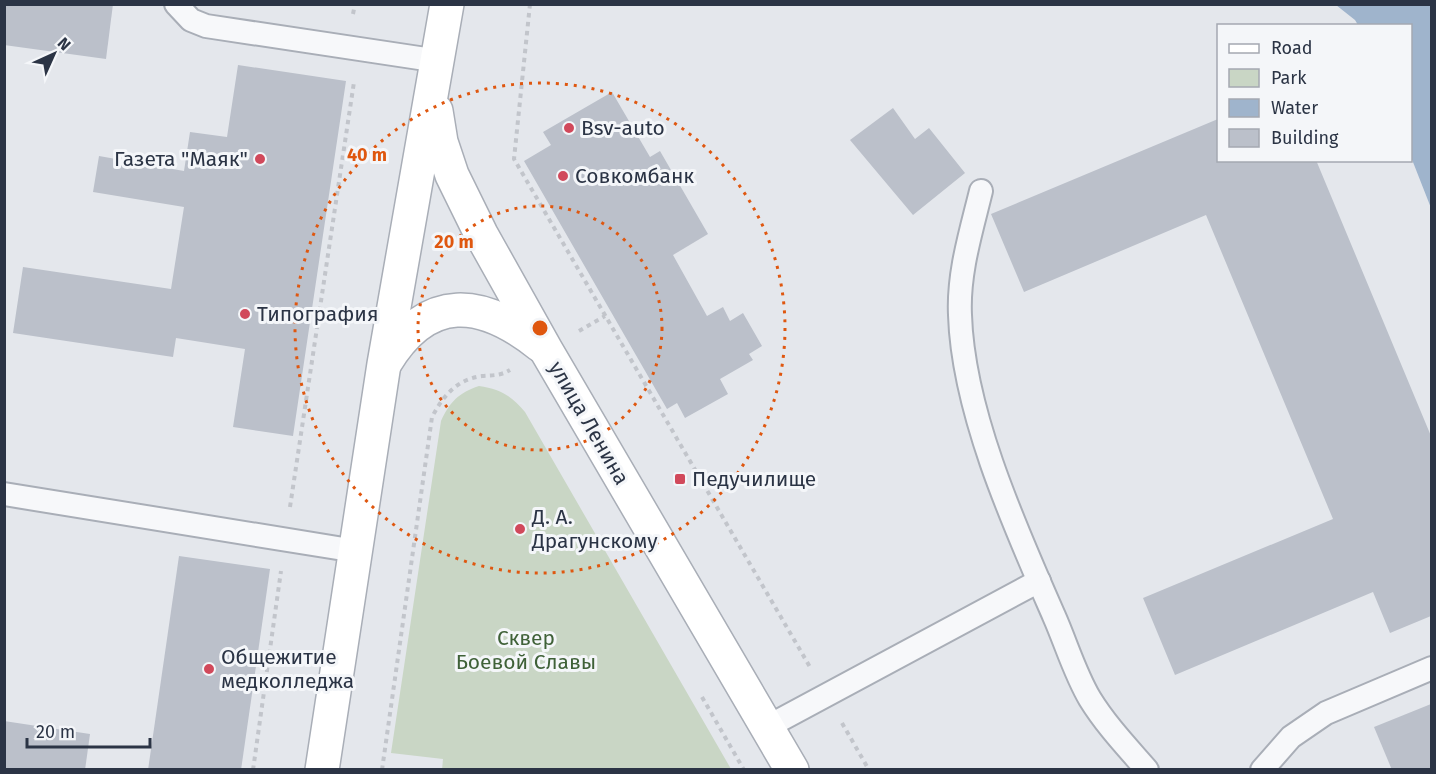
<svg xmlns="http://www.w3.org/2000/svg" width="1436" height="774" font-family="'Fira Sans',sans-serif">
<rect width="100%" height="100%" fill="#e4e7ec"/>
<path fill="#c9d6c5" d="M 479,386 C 500,389 512,396 525,412 L 731,769 L 442,770 L 443,759 L 391,753 L 441,421 C 450,402 458,393 479,386 Z"/>
<path fill="#9fb4cc" d="M 1336,5 L 1431,5 L 1431,208 L 1411,157 L 1410,26 L 1358,25 L 1355,20 Z"/>
<g fill="#bbc0ca">
<path d="M 4,4 L 113,4 L 106,59 L 4,45 Z"/>
<path d="M 238,65 L 346,81 L 293,436 L 233,427 L 245,349 L 176,338 L 173,357 L 13,333 L 23,267 L 171,289 L 184,207 L 93,192 L 99,156 L 184,171 L 190,132 L 227,137 Z"/>
<path d="M 612,92 L 650,157 L 660,151 L 708,234 L 673,255 L 707,316 L 723,307 L 730,321 L 743,313 L 762,346 L 749,354 L 753,360 L 720,379 L 728,394 L 685,418 L 677,403 L 667,409 L 524,161 L 551,145 L 543,132 Z"/>
<path d="M 893,108 L 915,139 L 929,128 L 965,173 L 913,215 L 850,140 Z"/>
<path d="M 1218,119 L 1218,160 L 1316,160 L 1431,436 L 1431,616 L 1390,633 L 1373,592 L 1175,675 L 1143,598 L 1333,519 L 1206,215 L 1024,292 L 991,214 Z"/>
<path d="M 179,556 L 270,569 L 241,770 L 148,770 Z"/>
<path d="M 1431,704 L 1431,770 L 1392,770 L 1374,727 Z"/>
<path d="M 4,721 L 90,734 L 85,770 L 4,770 Z"/>
</g>
<g fill="none" stroke-linecap="round" stroke-linejoin="round">
<defs>
<g id="lane">
<path d="M 176,4 L 191,20 L 206,26 L 439,61"/>
<path d="M 981,191 C 971,232 958,273 960,315 C 963,412 1015,527 1054,616 C 1066,643 1075,674 1090,699 C 1106,725 1127,747 1147,770"/>
<path d="M 4,494 L 356,551"/>
<path d="M 767,727 L 1039,581"/>
<path d="M 1262,770 L 1291,737 L 1326,713 L 1432,668"/>
</g>
<g id="secondary">
<path d="M 436,111 L 441,142 L 452,175 L 481,234 L 546,350 L 792,770"/>
<path d="M 385,363 C 428,292 482,299 540,345"/>
<path d="M 322,770 L 384,364 L 447,4"/>
</g>
</defs>
<use href="#lane" stroke="#a9aeb7" stroke-width="26"/>
<use href="#secondary" stroke="#a9aeb7" stroke-width="36"/>
<g stroke="#c2c5cb" stroke-width="4" stroke-dasharray="4.5 4.5" stroke-linecap="butt">
<path d="M 530,4 L 514,159 L 810,667"/>
<path d="M 353,14 L 355,4"/>
<path d="M 579,331 L 605,316"/>
<path d="M 290,507 L 354,82"/>
<path d="M 702,697 L 744,770"/>
<path d="M 842,723 L 869,770"/>
<path d="M 253,770 L 281,571"/>
<path d="M 382,770 L 432,417 C 443,396 457,379 482,376 C 493,375 500,376 510,370"/>
</g>
<use href="#lane" stroke="#f7f8fa" stroke-width="22"/>
<use href="#secondary" stroke="#fff" stroke-width="33"/>
</g>
<g fill="none" stroke="#df570f" stroke-width="3" stroke-dasharray="3 6">
<circle cx="540" cy="328" r="122"/>
<circle cx="540" cy="328" r="245"/>
</g>
<g fill="#d1495b" stroke="#f4f6f9" stroke-width="2">
<circle cx="569" cy="128" r="6"/>
<circle cx="260" cy="159" r="6"/>
<circle cx="563" cy="176" r="6"/>
<circle cx="245" cy="314" r="6"/>
<rect x="674" y="473" width="12" height="12" rx="3"/>
<circle cx="520" cy="529" r="6"/>
<circle cx="209" cy="669" r="6"/>
</g>
<g text-anchor="middle" stroke-width="6" stroke-linejoin="round" paint-order="stroke">
<g font-size="21" fill="#2b3445" stroke="#f4f6f9" text-anchor="start">
<text x="581" y="135">Bsv-auto</text>
<text x="248" y="166" text-anchor="end">Газета "Маяк"</text>
<text x="575" y="183">Совкомбанк</text>
<text x="257" y="321">Типография</text>
<text x="692" y="486">Педучилище</text>
<text x="532" y="524">Д. А.<tspan x="532" dy="24">Драгунскому</tspan></text>
<text x="221" y="664">Общежитие<tspan x="221" dy="24">медколледжа</tspan></text>
</g>
<g font-size="21" fill="#2b3445" stroke="#f4f6f9">
<text transform="translate(589 423) rotate(60)" y="7">улица Ленина</text>
</g>
<g font-size="21" fill="#3f6138" stroke="#f4f6f9">
<text x="526" y="645">Сквер<tspan x="526" dy="24">Боевой Славы</tspan></text>
</g>
</g>
<circle cx="540" cy="328" r="9" fill="#df570f" stroke="#f4f6f9" stroke-width="3"/>
<g font-size="18" text-anchor="middle" font-weight="bold" fill="#df570f" stroke="#f4f6f9" stroke-width="6" stroke-linejoin="round" paint-order="stroke">
<text x="367" y="161">40 m</text>
<text x="454" y="248">20 m</text>
</g>
<rect width="1436" height="774" fill="none" stroke="#2b3445" stroke-width="12"/>
<rect x="1217" y="24" width="195" height="138" fill="#f4f6f9" stroke="#a4a8b1" stroke-width="1.5"/>
<rect x="1229" y="44" width="30" height="9" fill="#ffffff" stroke="#a4a8b1" stroke-width="1.5"/>
<text x="1271" y="54" font-size="18" fill="#2b3445">Road</text>
<rect x="1229" y="69" width="30" height="18" fill="#c9d6c5" stroke="#a4a8b1" stroke-width="1.5"/>
<text x="1271" y="84" font-size="18" fill="#2b3445">Park</text>
<rect x="1229" y="99" width="30" height="18" fill="#9fb4cc" stroke="#a4a8b1" stroke-width="1.5"/>
<text x="1271" y="114" font-size="18" fill="#2b3445">Water</text>
<rect x="1229" y="129" width="30" height="18" fill="#bbc0ca" stroke="#a4a8b1" stroke-width="1.5"/>
<text x="1271" y="144" font-size="18" fill="#2b3445">Building</text>
<g transform="translate(54 54) rotate(45)" stroke="#f4f6f9" stroke-width="4.5" paint-order="stroke">
<path d="M0-4.5L10 22L0 15L-10 22Z" fill="#2b3445"/>
<text y="-9" font-size="16" font-weight="bold" text-anchor="middle" fill="#2b3445">N</text>
</g>
<path d="M27 738v9h123v-9" fill="none" stroke="#2b3445" stroke-width="3"/>
<text x="36" y="738" font-size="18" fill="#2b3445" stroke="#f4f6f9" stroke-width="4.5" paint-order="stroke">20 m</text>
</svg>
